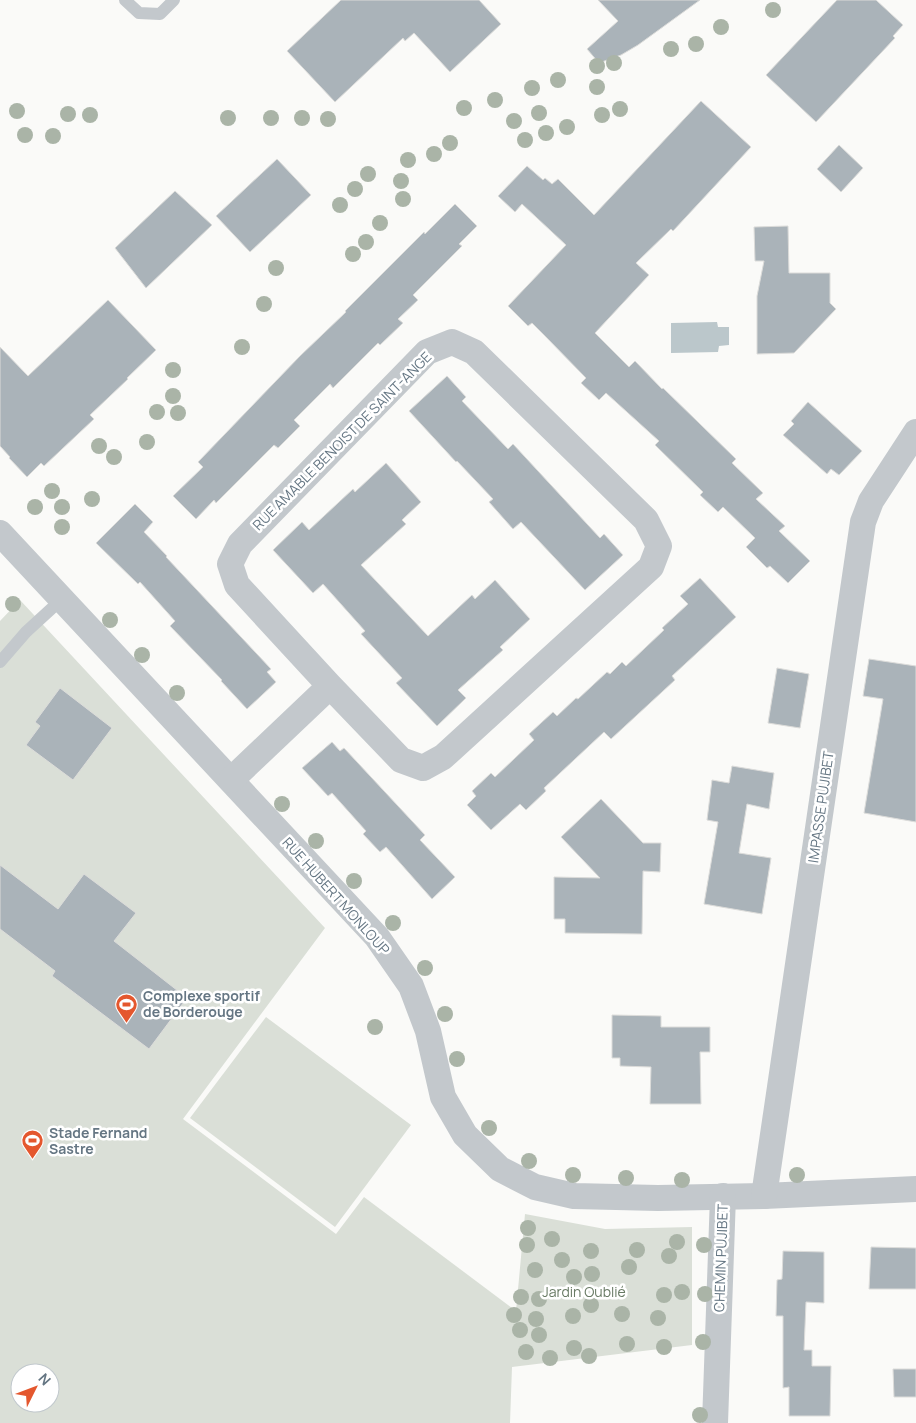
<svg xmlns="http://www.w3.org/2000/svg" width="916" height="1423" font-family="Manrope,sans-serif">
<rect width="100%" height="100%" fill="#fafaf8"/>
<g fill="#dadfd7" fill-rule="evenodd">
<path d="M 20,600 L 325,928 L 183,1119 L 336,1234 L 364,1197 L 516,1311 L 525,1214 L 605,1229 L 692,1227 L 692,1345 L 512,1367 L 510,1423 L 0,1423 L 0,621 ZM 20,1373 L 50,1373 L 50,1403 L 20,1403 Z"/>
<path d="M 266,1017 L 411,1125 L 335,1227 L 190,1118 Z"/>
</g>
<path fill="#bbc7cb" d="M 717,322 L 718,327 L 729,327 L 729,345 L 719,346 L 718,352 L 671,353 L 671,323 Z"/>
<g fill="#aab3b9" stroke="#dcdcda">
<path d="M 341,0 L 479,0 L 501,24 L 450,72 L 414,33 L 405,41 L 403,38 L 335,102 L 287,51 Z"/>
<path d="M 598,0 L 700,0 L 638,45 L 621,55 L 599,63 L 587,49 L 618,21 Z"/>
<path d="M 837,0 L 876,0 L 903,25 L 893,36 L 895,38 L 816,122 L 766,75 Z"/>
<path d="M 701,101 L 751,147 L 673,231 L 671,229 L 636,263 L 649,275 L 595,333 L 629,367 L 635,361 L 662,389 L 663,388 L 736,459 L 732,463 L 763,493 L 756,499 L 785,526 L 779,531 L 810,561 L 788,583 L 770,566 L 767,568 L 746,547 L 755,538 L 723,507 L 718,512 L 700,495 L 703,492 L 655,445 L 659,441 L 606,393 L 599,400 L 581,383 L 586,378 L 545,336 L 532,323 L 528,326 L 508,306 L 566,245 L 522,204 L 515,212 L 498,196 L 527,166 L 543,180 L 545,178 L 552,184 L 558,179 L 594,215 Z"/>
<path d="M 839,145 L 863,168 L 841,192 L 817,169 Z"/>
<path d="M 277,159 L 311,195 L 250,252 L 216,216 Z"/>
<path d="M 175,191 L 212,225 L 146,288 L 115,248 Z"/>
<path d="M 455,204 L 477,226 L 459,244 L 462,246 L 413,295 L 418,300 L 398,319 L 403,323 L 380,345 L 378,343 L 333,388 L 330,384 L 294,420 L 300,426 L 278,448 L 274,445 L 216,503 L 214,500 L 196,519 L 173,496 L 203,467 L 198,462 L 300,356 L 346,312 L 345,311 L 424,232 L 425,234 Z"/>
<path d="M 788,226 L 789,273 L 830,273 L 830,303 L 836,309 L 794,353 L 757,354 L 757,296 L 764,261 L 755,261 L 754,227 Z"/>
<path d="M 108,300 L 156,350 L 127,378 L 128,379 L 90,415 L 94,419 L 44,466 L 41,463 L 27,477 L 9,458 L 10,457 L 0,446 L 0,347 L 28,376 Z"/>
<path d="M 447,376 L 466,397 L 462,401 L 508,449 L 513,444 L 600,538 L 604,534 L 623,555 L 585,590 L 521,522 L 513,529 L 489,502 L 493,499 L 457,461 L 456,462 L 409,411 Z"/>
<path d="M 808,402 L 862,451 L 839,475 L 831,469 L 827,474 L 783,435 L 794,424 L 791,421 Z"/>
<path d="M 386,463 L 421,502 L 402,520 L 406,524 L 361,565 L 428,636 L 472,595 L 475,599 L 495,580 L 530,619 L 500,647 L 503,650 L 458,690 L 466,698 L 437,726 L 396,683 L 402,678 L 361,634 L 365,631 L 323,584 L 313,593 L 273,550 L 302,522 L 309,530 L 353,489 L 355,492 Z"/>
<path d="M 135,504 L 153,522 L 144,532 L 167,556 L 166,557 L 271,669 L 267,672 L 276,682 L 247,709 L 221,681 L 222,680 L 170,626 L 175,621 L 140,582 L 138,584 L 96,543 Z"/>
<path d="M 700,578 L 736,617 L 672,676 L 675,680 L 611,739 L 604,732 L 544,788 L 546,791 L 526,810 L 520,804 L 491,830 L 467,805 L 476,796 L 472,791 L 491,773 L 495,777 L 534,740 L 529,734 L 553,712 L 557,716 L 576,698 L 578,699 L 607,672 L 610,674 L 622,662 L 626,666 L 664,630 L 662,628 L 688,604 L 680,596 Z"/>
<path d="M 869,659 L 916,666 L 916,822 L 864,813 L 883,699 L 863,696 Z"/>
<path d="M 777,668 L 809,674 L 800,728 L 768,723 Z"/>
<path d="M 60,688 L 112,728 L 73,780 L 26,745 L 40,726 L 35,722 Z"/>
<path d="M 332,742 L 340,751 L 344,748 L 425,835 L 420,840 L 455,877 L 432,899 L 386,847 L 380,852 L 363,834 L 366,831 L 332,793 L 328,796 L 302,768 Z"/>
<path d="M 732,766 L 774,773 L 769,809 L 747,804 L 739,853 L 771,858 L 762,914 L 704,904 L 718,822 L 707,820 L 712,780 L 729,783 Z"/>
<path d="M 601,799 L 643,843 L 661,843 L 660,872 L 643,871 L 642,934 L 565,933 L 565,919 L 554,919 L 554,877 L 600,878 L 561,837 Z"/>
<path d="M 0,865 L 58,909 L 84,874 L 136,913 L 114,941 L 187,998 L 149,1049 L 52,976 L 55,971 L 0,929 Z"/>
<path d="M 612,1015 L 661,1016 L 661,1027 L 710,1027 L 710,1052 L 700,1052 L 701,1104 L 650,1104 L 651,1067 L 620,1066 L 620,1058 L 612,1058 Z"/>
<path d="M 871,1247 L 916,1248 L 916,1289 L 869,1289 Z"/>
<path d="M 783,1251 L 824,1252 L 824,1303 L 806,1302 L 804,1350 L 812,1350 L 812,1366 L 831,1366 L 830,1416 L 789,1416 L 789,1387 L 783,1388 L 783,1316 L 776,1316 L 777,1280 L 782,1279 Z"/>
<path d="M 893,1369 L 916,1369 L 916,1397 L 894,1397 Z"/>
</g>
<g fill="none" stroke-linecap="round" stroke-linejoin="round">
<g stroke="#c3c8cc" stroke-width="12">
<path d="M 125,0 L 139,13 L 160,14 L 174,0"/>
<path d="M 0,662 L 26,632 L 62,599"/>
</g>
<g stroke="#c3c8cc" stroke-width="26">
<path d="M 0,533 L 377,937 L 411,986 L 428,1031 L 443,1097 L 465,1135 L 500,1169 L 535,1187 L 574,1196 L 658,1198 L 764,1196 L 916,1189"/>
<path d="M 231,780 L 330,686 L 237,585 L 230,564 L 240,544 L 427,352 L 452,342 L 474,352 L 646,520 L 659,546 L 651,567 L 443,757 L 423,768 L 401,760 L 330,686"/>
<path d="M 764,1196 L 863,522 L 871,501 L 916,432"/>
<path d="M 715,1423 L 723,1196"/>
</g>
</g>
<g fill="#aab4a7">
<circle cx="773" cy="10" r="8"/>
<circle cx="721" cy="27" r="8"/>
<circle cx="696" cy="44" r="8"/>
<circle cx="671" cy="49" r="8"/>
<circle cx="614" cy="63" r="8"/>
<circle cx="597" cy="66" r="8"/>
<circle cx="558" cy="80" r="8"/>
<circle cx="597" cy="87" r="8"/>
<circle cx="532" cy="88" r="8"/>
<circle cx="495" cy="100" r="8"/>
<circle cx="464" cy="108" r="8"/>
<circle cx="620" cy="109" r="8"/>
<circle cx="17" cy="111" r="8"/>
<circle cx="539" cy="113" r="8"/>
<circle cx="68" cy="114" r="8"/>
<circle cx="90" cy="115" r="8"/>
<circle cx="602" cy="115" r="8"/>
<circle cx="228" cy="118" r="8"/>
<circle cx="271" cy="118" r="8"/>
<circle cx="302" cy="118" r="8"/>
<circle cx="328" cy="119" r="8"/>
<circle cx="514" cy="121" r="8"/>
<circle cx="567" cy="127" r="8"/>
<circle cx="546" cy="133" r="8"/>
<circle cx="25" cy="135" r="8"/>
<circle cx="53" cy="136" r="8"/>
<circle cx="525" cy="140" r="8"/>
<circle cx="450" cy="143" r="8"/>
<circle cx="434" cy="154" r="8"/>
<circle cx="408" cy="160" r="8"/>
<circle cx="368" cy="174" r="8"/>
<circle cx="401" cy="181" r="8"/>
<circle cx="355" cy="189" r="8"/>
<circle cx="403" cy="199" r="8"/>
<circle cx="340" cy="205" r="8"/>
<circle cx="380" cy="223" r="8"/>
<circle cx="366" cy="242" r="8"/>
<circle cx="353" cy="254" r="8"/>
<circle cx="276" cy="268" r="8"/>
<circle cx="264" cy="304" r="8"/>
<circle cx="242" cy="347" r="8"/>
<circle cx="173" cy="370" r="8"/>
<circle cx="173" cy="396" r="8"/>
<circle cx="157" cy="412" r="8"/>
<circle cx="178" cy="413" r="8"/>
<circle cx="147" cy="442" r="8"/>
<circle cx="99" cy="446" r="8"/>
<circle cx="114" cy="457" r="8"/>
<circle cx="52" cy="491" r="8"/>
<circle cx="92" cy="499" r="8"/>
<circle cx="35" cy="507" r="8"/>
<circle cx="62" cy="507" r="8"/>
<circle cx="62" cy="527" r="8"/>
<circle cx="13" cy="604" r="8"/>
<circle cx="110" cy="620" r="8"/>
<circle cx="142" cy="655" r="8"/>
<circle cx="177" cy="693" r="8"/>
<circle cx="282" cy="804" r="8"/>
<circle cx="316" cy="841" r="8"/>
<circle cx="354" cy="881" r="8"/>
<circle cx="393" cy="923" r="8"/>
<circle cx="425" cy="968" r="8"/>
<circle cx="445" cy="1014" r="8"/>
<circle cx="375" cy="1027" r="8"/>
<circle cx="457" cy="1059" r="8"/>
<circle cx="489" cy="1128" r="8"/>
<circle cx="529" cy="1161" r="8"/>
<circle cx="573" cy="1175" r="8"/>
<circle cx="797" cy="1175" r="8"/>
<circle cx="626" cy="1178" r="8"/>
<circle cx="682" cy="1180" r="8"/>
<circle cx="528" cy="1228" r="8"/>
<circle cx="552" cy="1239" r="8"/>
<circle cx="677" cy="1242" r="8"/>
<circle cx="527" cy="1245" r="8"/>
<circle cx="704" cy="1245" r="8"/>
<circle cx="637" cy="1250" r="8"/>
<circle cx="591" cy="1251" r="8"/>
<circle cx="669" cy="1256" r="8"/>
<circle cx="562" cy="1260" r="8"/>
<circle cx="629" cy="1267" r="8"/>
<circle cx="535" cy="1270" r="8"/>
<circle cx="592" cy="1274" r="8"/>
<circle cx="574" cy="1277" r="8"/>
<circle cx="682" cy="1292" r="8"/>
<circle cx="705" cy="1294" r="8"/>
<circle cx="664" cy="1295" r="8"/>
<circle cx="521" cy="1297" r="8"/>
<circle cx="539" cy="1299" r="8"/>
<circle cx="591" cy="1305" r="8"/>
<circle cx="622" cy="1314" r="8"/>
<circle cx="514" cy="1315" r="8"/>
<circle cx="573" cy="1316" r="8"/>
<circle cx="658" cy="1318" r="8"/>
<circle cx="536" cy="1319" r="8"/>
<circle cx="520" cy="1330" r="8"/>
<circle cx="539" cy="1335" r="8"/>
<circle cx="703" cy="1342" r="8"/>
<circle cx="627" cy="1344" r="8"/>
<circle cx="664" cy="1347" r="8"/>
<circle cx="574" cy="1348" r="8"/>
<circle cx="526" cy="1352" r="8"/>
<circle cx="589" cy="1356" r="8"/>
<circle cx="550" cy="1358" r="8"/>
<circle cx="700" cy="1415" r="8"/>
</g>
<defs>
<symbol id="stadium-pin" viewBox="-11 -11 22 30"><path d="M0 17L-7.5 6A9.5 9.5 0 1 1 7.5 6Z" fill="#e4572e" stroke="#fff"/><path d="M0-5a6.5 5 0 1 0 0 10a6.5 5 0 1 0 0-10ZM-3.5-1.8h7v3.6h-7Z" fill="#fff"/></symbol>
</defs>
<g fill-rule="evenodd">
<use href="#stadium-pin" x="114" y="992" width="25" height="34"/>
<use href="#stadium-pin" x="20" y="1128" width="25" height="34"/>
</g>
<g text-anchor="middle" stroke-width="5" stroke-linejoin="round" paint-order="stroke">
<g font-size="14" fill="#657683" stroke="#fff">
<text transform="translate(342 441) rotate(-45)" y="5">RUE AMABLE BENOIST DE SAINT-ANGE</text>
<text transform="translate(821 807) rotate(-82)" y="5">IMPASSE PUJIBET</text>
<text transform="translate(336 896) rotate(48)" y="5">RUE HUBERT MONLOUP</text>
<text transform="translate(721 1258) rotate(-88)" y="5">CHEMIN PUJIBET</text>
</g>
<g font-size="14" font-weight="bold" fill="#657683" stroke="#fff" text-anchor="start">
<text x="143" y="1001">Complexe sportif<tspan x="143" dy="16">de Borderouge</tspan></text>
<text x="49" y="1138">Stade Fernand<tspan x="49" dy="16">Sastre</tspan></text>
</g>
<g font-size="14" fill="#687a64" stroke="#fff">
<text x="584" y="1297">Jardin Oublié</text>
</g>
</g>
<g transform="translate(35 1388) rotate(48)"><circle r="24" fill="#ffffff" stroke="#c1c8cd"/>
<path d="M0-4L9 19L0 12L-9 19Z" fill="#e4572e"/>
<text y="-8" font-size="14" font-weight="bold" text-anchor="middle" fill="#657683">N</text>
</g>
</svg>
